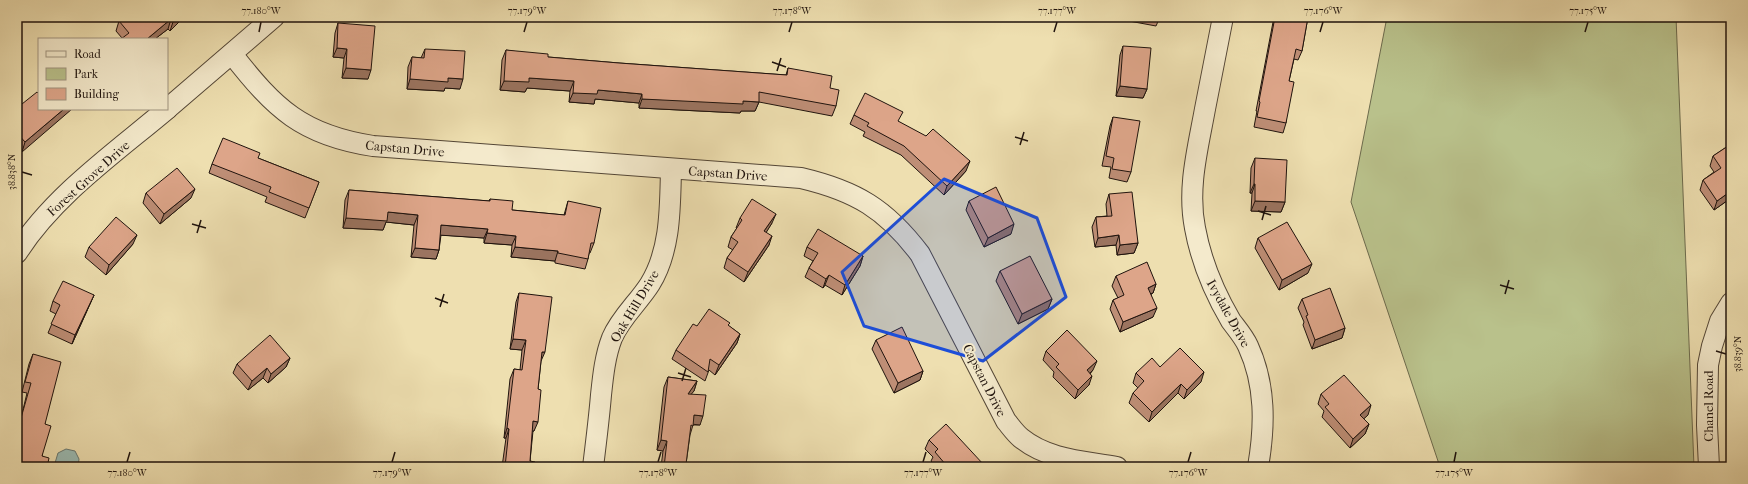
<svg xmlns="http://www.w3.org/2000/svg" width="1748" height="484" font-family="'IM FELL French Canon',serif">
<rect width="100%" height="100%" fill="#eedfb0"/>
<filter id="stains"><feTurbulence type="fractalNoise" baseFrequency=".005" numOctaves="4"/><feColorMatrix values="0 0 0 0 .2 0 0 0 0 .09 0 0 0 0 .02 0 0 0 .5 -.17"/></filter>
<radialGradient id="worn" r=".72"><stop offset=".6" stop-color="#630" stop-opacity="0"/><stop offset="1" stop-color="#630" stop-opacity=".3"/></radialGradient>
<path fill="#b9c18b" stroke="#6c6a4c" d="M 1387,17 L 1676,17 L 1694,467 L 1440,467 L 1351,202 Z"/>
<path fill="#9bbbb3" stroke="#697871" d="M 66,449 L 75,451 L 79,459 L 78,467 L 58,467 L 55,463 L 58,453 Z"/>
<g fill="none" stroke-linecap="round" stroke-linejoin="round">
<defs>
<g id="minor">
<path d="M 1223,17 C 1217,48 1211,78 1205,109 C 1198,148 1187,188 1195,228 C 1201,261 1214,292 1231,321 C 1237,329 1244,337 1248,346 C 1266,385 1265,426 1258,467"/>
<path d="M 232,54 C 275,109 302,135 373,146 L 801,178 C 856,191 886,209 920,254 L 1006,421 C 1011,427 1015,433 1021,438 C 1048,460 1084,461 1117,467"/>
<path d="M 167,109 L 274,17"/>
<path d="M 17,253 C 53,196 116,152 167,109"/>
<path d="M 593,467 C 596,443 599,419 601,395 C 603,376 605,356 612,338 C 621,317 638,303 650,284 C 671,250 670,207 671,169"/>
<path d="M 1709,467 L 1707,425 L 1708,365 L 1712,346 L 1720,321 L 1731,303"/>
</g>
</defs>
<use href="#minor" stroke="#534636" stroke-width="22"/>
<use href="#minor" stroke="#f4eacc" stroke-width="20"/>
</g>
<g fill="#be8e76" stroke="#1f130d">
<path d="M 124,17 L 184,17 L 170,31 L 168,29 L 155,39 L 121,39 L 122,38 L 116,31 L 119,21 Z"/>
<path d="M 1130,17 L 1160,17 L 1156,26 L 1129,21 Z"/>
<path d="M 1274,17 L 1308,17 L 1302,51 L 1298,60 L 1294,59 L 1289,81 L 1286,123 L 1283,133 L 1254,127 L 1257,111 L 1256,111 Z"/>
<path d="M 338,23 L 368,79 L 342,78 L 344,58 L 333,57 L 335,33 Z"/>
<path d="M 1123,46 L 1147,89 L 1143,98 L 1116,96 L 1120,55 Z"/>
<path d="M 425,49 L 460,89 L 445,88 L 444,91 L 407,89 L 408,67 L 412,57 L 421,58 Z"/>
<path d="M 506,50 L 548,57 L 619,63 L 786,75 L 788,68 L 830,88 L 836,106 L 832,116 L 759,102 L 755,111 L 741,111 L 740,113 L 639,108 L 639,103 L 595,99 L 594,104 L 569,102 L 570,91 L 527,88 L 525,92 L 500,90 L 502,60 Z"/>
<path d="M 17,108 L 39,109 L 22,152 L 17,146 Z"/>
<path d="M 854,115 L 899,122 L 966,171 L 944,195 L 901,155 L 863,136 L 865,132 L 850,124 Z"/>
<path d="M 1113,117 L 1131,172 L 1127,182 L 1109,178 L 1111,167 L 1102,166 L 1110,126 Z"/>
<path d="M 1731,144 L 1731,198 L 1714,210 L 1700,190 L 1703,180 L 1714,172 L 1710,166 L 1713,156 Z"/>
<path d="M 258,158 L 319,182 L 305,218 L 265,202 L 267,197 L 209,173 L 212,164 Z"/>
<path d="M 1255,158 L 1285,202 L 1281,212 L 1251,211 L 1252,193 L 1250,193 L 1251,168 Z"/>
<path d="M 349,190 L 489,201 L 490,199 L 512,210 L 564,215 L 568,201 L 594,243 L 590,253 L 589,253 L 588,259 L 585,269 L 555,263 L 555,261 L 511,257 L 512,245 L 484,243 L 484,238 L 441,235 L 439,250 L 436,259 L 411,257 L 414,225 L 386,222 L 383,230 L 343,228 L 345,200 Z"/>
<path d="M 146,193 L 191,198 L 160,224 L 143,203 Z"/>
<path d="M 1109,194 L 1138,243 L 1134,253 L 1117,255 L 1116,245 L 1095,247 L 1092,227 L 1096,217 L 1107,216 L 1106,204 Z"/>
<path d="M 969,201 L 1011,234 L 984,247 L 966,210 Z"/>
<path d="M 740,218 L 772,223 L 766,232 L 769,245 L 744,282 L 724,268 L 727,258 L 733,250 L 728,247 L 731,237 L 737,228 L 736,228 Z"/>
<path d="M 1258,238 L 1308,273 L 1279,290 L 1255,248 Z"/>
<path d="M 133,244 L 106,275 L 85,257 L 89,247 Z"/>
<path d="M 807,247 L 863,256 L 860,266 L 842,295 L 825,285 L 823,288 L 805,277 L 809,268 L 813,261 L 804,256 Z"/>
<path d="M 1000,271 L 1052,299 L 1048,309 L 1018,324 L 996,281 Z"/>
<path d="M 1116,276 L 1156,284 L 1153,293 L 1151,294 L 1153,317 L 1120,332 L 1110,309 L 1113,300 L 1118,298 L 1112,286 Z"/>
<path d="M 519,293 L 541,361 L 538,389 L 534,431 L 533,431 L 530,461 L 535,467 L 502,467 L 506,438 L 504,438 L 510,379 L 514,369 L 520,370 L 522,350 L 510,349 L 516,302 Z"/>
<path d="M 94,295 L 90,304 L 72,344 L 48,333 L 56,314 L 50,311 L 53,301 Z"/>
<path d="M 1302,299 L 1345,328 L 1342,338 L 1312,349 L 1303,325 L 1304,322 L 1298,308 Z"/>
<path d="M 697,326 L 729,326 L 740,334 L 737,343 L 715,375 L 709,370 L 705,381 L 672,359 L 676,350 Z"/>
<path d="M 876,340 L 923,371 L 920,380 L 894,393 L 872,349 Z"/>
<path d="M 1046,351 L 1093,370 L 1090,374 L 1089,385 L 1075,399 L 1053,377 L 1054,372 L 1043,360 Z"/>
<path d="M 33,354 L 45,424 L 42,456 L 17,467 L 17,417 L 21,418 L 27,393 L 22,392 L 29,364 Z"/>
<path d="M 290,358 L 286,367 L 268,383 L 263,378 L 248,390 L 233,373 L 237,364 Z"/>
<path d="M 1160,367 L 1201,382 L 1184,399 L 1178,393 L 1149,422 L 1129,403 L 1133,393 L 1138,388 L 1133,383 L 1136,373 Z"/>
<path d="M 668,377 L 697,381 L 694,391 L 691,394 L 700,425 L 693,425 L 690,435 L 686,464 L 690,467 L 661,467 L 663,451 L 657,450 L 664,387 Z"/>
<path d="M 1321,394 L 1368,415 L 1363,419 L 1369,424 L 1365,434 L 1350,448 L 1322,417 L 1324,411 L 1318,404 Z"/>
<path d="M 929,440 L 983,467 L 936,467 L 931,461 L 933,457 L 925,449 Z"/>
</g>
<g fill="#9b7460" stroke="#1f130d">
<path d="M 178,17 L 184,17 L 170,31 L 173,22 Z"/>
<path d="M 171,19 L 168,29 L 155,39 L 147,39 Z"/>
<path d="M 337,48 L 347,49 L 344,58 L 333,57 Z"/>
<path d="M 346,68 L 371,70 L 368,79 L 342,78 Z"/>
<path d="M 448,78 L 463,79 L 460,89 L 445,88 L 444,91 L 407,89 L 410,79 Z"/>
<path d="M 529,78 L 574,81 L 570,91 L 527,88 L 525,92 L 500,90 L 504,81 Z"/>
<path d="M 1120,86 L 1147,89 L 1143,98 L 1116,96 Z"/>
<path d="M 598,90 L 642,94 L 639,103 L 595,99 L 594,104 L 569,102 L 573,93 Z"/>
<path d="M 642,99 L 743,101 L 759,102 L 755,111 L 741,111 L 740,113 L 639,108 Z"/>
<path d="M 64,109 L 72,109 L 22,152 L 25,142 Z"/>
<path d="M 970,161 L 966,171 L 944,195 L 947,186 Z"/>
<path d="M 1254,184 L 1255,184 L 1252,193 L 1250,193 Z"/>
<path d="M 195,189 L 191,198 L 160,224 L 164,214 Z"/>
<path d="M 1731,191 L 1731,198 L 1714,210 L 1717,201 Z"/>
<path d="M 1255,201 L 1285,202 L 1281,212 L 1251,211 Z"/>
<path d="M 388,212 L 418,215 L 414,225 L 386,222 L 383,230 L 343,228 L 346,218 Z"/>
<path d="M 776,214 L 772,223 L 761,241 L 764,231 Z"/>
<path d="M 1014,224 L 1011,234 L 984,247 L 988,238 Z"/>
<path d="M 441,225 L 488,229 L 484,238 L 438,235 Z"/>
<path d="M 487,233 L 516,236 L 512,245 L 484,243 Z"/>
<path d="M 137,235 L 133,244 L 106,275 L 109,265 Z"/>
<path d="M 1119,235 L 1116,245 L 1095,247 L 1098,238 Z"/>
<path d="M 772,236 L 769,245 L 744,282 L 748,272 Z"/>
<path d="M 1138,243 L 1134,253 L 1117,255 L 1120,245 Z"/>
<path d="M 515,247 L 558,251 L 555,261 L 511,257 Z"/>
<path d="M 415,248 L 439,250 L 436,259 L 411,257 Z"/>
<path d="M 863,256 L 860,266 L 842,295 L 845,285 Z"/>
<path d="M 1312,264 L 1308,273 L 1279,290 L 1282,280 Z"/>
<path d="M 829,275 L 825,285 L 823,288 L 826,279 Z"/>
<path d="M 1156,284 L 1153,293 L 1144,297 L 1148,288 Z"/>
<path d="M 94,295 L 90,304 L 72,344 L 75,335 Z"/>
<path d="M 1052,299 L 1048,309 L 1018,324 L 1022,314 Z"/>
<path d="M 1157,308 L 1153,317 L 1120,332 L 1123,322 Z"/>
<path d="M 1345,328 L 1342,338 L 1312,349 L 1315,340 Z"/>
<path d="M 740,334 L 737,343 L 715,375 L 719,365 Z"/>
<path d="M 513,339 L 526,340 L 522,350 L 510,349 Z"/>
<path d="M 542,352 L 545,352 L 541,361 L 538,361 Z"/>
<path d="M 290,358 L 286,367 L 268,383 L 271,374 Z"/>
<path d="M 1097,361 L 1093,370 L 1083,380 L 1087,370 Z"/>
<path d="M 267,368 L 263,378 L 248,390 L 252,381 Z"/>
<path d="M 923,371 L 920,380 L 894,393 L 898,383 Z"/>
<path d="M 1204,372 L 1201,382 L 1184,399 L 1187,390 Z"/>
<path d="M 1092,376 L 1089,385 L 1075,399 L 1078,390 Z"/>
<path d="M 697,381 L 694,391 L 684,403 L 688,394 Z"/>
<path d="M 1181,384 L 1178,393 L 1149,422 L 1152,412 Z"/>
<path d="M 1371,405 L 1368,415 L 1357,425 L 1360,415 Z"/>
<path d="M 694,415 L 703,416 L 700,425 L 691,424 Z"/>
<path d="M 533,421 L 538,422 L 534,431 L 530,431 Z"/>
<path d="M 1369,424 L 1365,434 L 1350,448 L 1353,439 Z"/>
<path d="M 507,428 L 509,429 L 506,438 L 504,438 Z"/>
<path d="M 661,440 L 667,441 L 663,451 L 657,450 Z"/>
</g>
<g fill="#dda589" stroke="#1f130d">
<path d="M 124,17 L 178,17 L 173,22 L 171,19 L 147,39 L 121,39 L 129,33 L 119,21 Z"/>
<path d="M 1275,17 L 1308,17 L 1302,51 L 1296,49 L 1289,81 L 1294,82 L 1286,123 L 1257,117 L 1260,102 L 1259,101 Z"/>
<path d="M 338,23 L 375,26 L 371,70 L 346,68 L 347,49 L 337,48 Z"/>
<path d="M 1123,46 L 1151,48 L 1147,89 L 1120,86 Z"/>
<path d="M 425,49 L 465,51 L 463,79 L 448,78 L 448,82 L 410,79 L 412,57 L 424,58 Z"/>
<path d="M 506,50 L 548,54 L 548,57 L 619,63 L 787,75 L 788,68 L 832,76 L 830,88 L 839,90 L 836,106 L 759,92 L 759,102 L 743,101 L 743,104 L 642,99 L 642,94 L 598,90 L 597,94 L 573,93 L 574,81 L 529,78 L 529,82 L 504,81 Z"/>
<path d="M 37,92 L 39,94 L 39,109 L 64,109 L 25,142 L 17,133 L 17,108 Z"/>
<path d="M 865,93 L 903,112 L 898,121 L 926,136 L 933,129 L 970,161 L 947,186 L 904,146 L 867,126 L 869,123 L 854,115 Z"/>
<path d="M 1113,117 L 1140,121 L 1131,172 L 1112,169 L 1114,158 L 1106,156 Z"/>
<path d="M 223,138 L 260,153 L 258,158 L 319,182 L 309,208 L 269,192 L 271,187 L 212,164 Z"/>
<path d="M 1731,144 L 1731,191 L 1717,201 L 1703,180 L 1721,168 L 1713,156 Z"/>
<path d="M 1255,158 L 1287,160 L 1285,202 L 1255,201 L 1255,184 L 1254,184 Z"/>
<path d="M 177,168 L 195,189 L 164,214 L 146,193 Z"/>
<path d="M 996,187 L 1014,224 L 988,238 L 969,201 Z"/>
<path d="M 349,190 L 490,201 L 490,199 L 513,201 L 512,210 L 565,215 L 568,201 L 601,208 L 594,243 L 591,243 L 588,259 L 558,253 L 558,251 L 515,247 L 516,236 L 487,233 L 488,229 L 441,225 L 439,250 L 415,248 L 418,215 L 388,212 L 387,221 L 346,218 Z"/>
<path d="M 1132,192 L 1138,243 L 1120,245 L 1119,235 L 1098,238 L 1096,217 L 1112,216 L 1109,194 Z"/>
<path d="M 752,199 L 776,214 L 764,231 L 772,236 L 748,272 L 727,258 L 738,242 L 731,237 L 742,220 L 740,218 Z"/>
<path d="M 116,217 L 137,235 L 109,265 L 89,247 Z"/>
<path d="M 1287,222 L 1312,264 L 1282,280 L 1258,238 Z"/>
<path d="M 818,229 L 863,256 L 845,285 L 829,275 L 826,279 L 809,268 L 818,253 L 807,247 Z"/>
<path d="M 1030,256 L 1052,299 L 1022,314 L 1000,271 Z"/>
<path d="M 1147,262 L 1156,284 L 1148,288 L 1157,308 L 1123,322 L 1113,300 L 1124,295 L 1116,276 Z"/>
<path d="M 63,281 L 94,295 L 75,335 L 51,324 L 60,305 L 53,301 Z"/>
<path d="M 1330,288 L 1345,328 L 1315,340 L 1306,316 L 1308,315 L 1302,299 Z"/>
<path d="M 519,293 L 552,297 L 545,352 L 542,352 L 538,389 L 541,390 L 538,422 L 533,421 L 530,461 L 535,462 L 535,467 L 505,467 L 509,429 L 507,428 L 514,369 L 522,370 L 526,340 L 513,339 Z"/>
<path d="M 709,309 L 730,323 L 728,325 L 740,334 L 719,365 L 710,359 L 708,372 L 676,350 L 693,324 L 697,326 Z"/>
<path d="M 902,327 L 923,371 L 898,383 L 876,340 Z"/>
<path d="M 1067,330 L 1097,361 L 1087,370 L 1092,376 L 1078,390 L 1056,367 L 1059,364 L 1046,351 Z"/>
<path d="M 270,335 L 290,358 L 271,374 L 267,368 L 252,381 L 237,364 Z"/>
<path d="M 1180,348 L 1204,372 L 1187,390 L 1181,384 L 1152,412 L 1133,393 L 1144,381 L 1136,373 L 1152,358 L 1160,367 Z"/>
<path d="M 33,354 L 61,362 L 45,424 L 51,426 L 42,456 L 49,458 L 47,467 L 17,467 L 17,447 L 18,443 L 17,442 L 17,417 L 21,418 L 31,383 L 25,382 Z"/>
<path d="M 1344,375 L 1371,405 L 1360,415 L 1369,424 L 1353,439 L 1325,407 L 1329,404 L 1321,394 Z"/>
<path d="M 668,377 L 697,381 L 688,394 L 706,395 L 703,416 L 694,415 L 693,426 L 691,425 L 686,464 L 690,465 L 690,467 L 664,467 L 667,441 L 661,440 Z"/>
<path d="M 946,424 L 984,465 L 982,467 L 944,467 L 946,465 L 935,452 L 938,449 L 929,440 Z"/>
</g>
<path fill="#1d4ed8" fill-opacity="0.2" stroke="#1d4ed8" stroke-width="3" stroke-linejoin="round" d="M 944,179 L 1037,218 L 1066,297 L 983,361 L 864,326 L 842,272 Z"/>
<path fill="none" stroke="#1f130d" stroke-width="1.5" d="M 259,32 L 261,22M 524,32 L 527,22M 789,32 L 792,22M 1054,32 L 1057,22M 1320,32 L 1323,22M 1585,32 L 1588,22M 772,62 L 786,67M 777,71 L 781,58M 1015,137 L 1028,141M 1020,145 L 1024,132M 22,172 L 32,175M 1258,211 L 1271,215M 1262,220 L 1266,206M 192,224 L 206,228M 197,233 L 201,220M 1500,285 L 1514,289M 1505,294 L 1509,280M 435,298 L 448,303M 440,307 L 444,294M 1716,351 L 1726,354M 678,373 L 691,377M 682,381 L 686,368M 127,462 L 130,452M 392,462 L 395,452M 658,462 L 661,452M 923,462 L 926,452M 1188,462 L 1191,452M 1454,462 L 1456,452"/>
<g text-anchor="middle" stroke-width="4" stroke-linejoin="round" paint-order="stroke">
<g font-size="13" fill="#1f130d" stroke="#f4eacc">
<text transform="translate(405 148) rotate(5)" y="5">Capstan Drive</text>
<text transform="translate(728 173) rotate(4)" y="5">Capstan Drive</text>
<text transform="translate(88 178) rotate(-42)" y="5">Forest Grove Drive</text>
<text transform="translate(634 306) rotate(-59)" y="5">Oak Hill Drive</text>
<text transform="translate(1229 313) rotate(61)" y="5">Ivydale Drive</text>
<text transform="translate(985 380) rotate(63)" y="5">Capstan Drive</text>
<text transform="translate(1708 406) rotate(-90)" y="5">Chanel Road</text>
</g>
</g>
<rect width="1748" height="484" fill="none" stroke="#eedfb0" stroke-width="44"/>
<rect x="38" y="38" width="130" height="72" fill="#f4eacc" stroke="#9f9480"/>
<rect x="46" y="51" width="20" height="6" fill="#f4eacc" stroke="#9f9480"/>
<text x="74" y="58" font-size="12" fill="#1f130d">Road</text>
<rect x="46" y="68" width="20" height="12" fill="#b9c18b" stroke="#9f9480"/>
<text x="74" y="78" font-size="12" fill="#1f130d">Park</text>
<rect x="46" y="88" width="20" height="12" fill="#dda589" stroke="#9f9480"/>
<text x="74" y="98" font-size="12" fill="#1f130d">Building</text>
<rect x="22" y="22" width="1704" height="440" fill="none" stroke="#1f130d" stroke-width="1.5"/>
<g font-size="10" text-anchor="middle" fill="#1f130d">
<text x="261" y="14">77.180°W</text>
<text x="527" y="14">77.179°W</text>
<text x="792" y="14">77.178°W</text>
<text x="1057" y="14">77.177°W</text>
<text x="1323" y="14">77.176°W</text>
<text x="1588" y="14">77.175°W</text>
<text transform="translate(11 172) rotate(-90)" y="4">38.838°N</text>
<text transform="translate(1737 354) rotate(-90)" y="4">38.839°N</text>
<text x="127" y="476">77.180°W</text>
<text x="392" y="476">77.179°W</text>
<text x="658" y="476">77.178°W</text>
<text x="923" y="476">77.177°W</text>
<text x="1188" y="476">77.176°W</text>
<text x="1454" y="476">77.175°W</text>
</g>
<rect width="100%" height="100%" filter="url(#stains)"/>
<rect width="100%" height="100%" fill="url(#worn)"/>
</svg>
